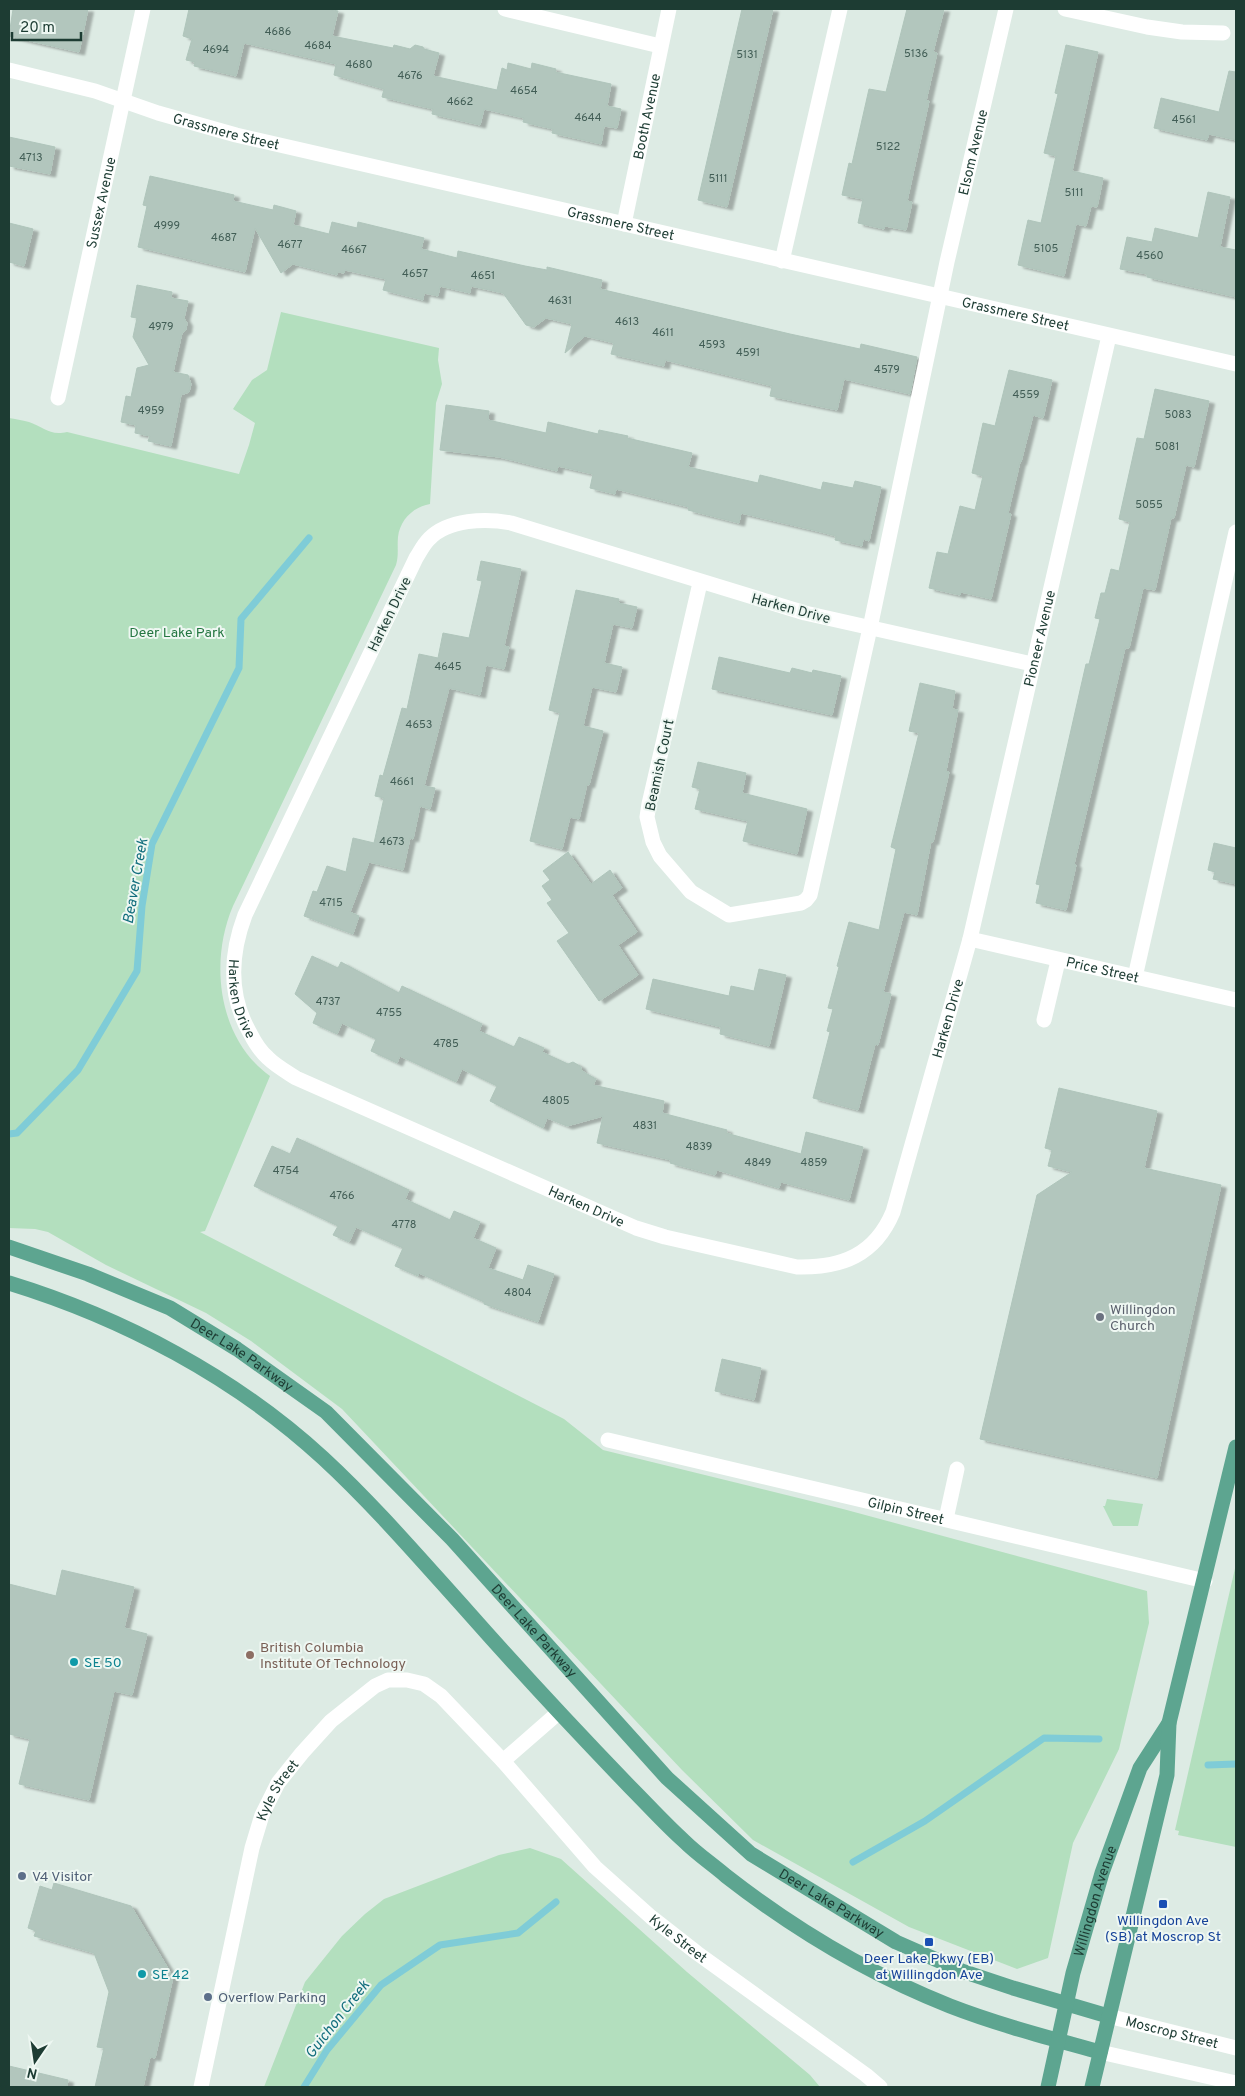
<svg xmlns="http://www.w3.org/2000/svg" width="1245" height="2096" font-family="Overpass,sans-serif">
<defs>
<filter id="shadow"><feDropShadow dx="5.5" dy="3" stdDeviation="1" flood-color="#0004"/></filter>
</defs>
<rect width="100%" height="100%" fill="#ddebe4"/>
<g fill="#b3dfbe">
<path d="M 281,312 L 439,348 L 438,360 L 442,384 L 436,403 L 430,504 C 413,507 400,520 398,537 C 397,547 399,555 396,565 L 233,906 C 209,962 218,1039 270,1076 L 205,1231 L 200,1232 L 564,1419 L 603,1450 L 843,1509 L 1147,1591 L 1149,1623 L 1119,1749 L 1073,1843 L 1048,1958 L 1017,1969 L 909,1927 L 753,1840 L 682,1770 L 342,1409 L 251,1341 L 206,1313 L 106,1265 L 48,1232 L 35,1229 L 9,1228 L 9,418 C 15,419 22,420 29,422 C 44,427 49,436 67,432 L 239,474 L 249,445 L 255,423 L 233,409 L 252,380 L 267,370 Z"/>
<path d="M 1107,1499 L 1143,1504 L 1138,1526 L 1113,1526 L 1103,1506 L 1105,1506 Z"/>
<path d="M 1236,1564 L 1236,1847 L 1178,1835 L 1179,1831 L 1175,1830 Z"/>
<path d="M 530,1848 L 561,1859 L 687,1972 L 810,2075 L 820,2087 L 264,2087 L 305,1982 L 342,1936 L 365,1914 L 384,1899 L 499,1855 Z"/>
</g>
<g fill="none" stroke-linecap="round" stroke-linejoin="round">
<g stroke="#7fccd7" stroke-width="7">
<path d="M 9,1134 L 17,1133 L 78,1070 L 137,971 L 142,906 L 152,844 L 239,668 L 241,619 L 309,538"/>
<path d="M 1208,1765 L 1236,1764"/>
<path d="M 853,1862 L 925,1821 L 1044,1738 L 1099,1739"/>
<path d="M 304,2087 L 327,2050 L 381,1985 L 440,1945 L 518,1933 L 556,1902"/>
</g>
</g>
<g fill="#b2c6bd" stroke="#afc5bb" filter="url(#shadow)">
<path d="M 13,9 L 88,9 L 79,52 L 9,36 Z"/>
<path d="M 189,9 L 328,9 L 338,11 L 332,36 L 393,48 L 394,45 L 410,49 L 415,45 L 423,47 L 424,49 L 439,53 L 433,76 L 497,90 L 502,68 L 507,70 L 508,63 L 531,69 L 532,63 L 556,69 L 555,72 L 611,84 L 607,106 L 621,109 L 617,128 L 604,126 L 601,144 L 552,133 L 553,129 L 523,122 L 524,118 L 484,109 L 480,125 L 432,114 L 433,109 L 382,97 L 384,89 L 334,75 L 336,64 L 244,43 L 236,76 L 194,66 L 195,62 L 186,60 L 192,39 L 183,36 Z"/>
<path d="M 742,9 L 773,9 L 727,207 L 698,200 Z"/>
<path d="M 907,9 L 944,9 L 933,52 L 937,53 L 926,101 L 929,101 L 907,201 L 912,202 L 906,230 L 885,226 L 884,229 L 858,223 L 863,199 L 842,195 L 849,163 L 852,164 L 869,89 L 886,92 Z"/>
<path d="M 1066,45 L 1098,52 L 1072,171 L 1103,178 L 1097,207 L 1091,206 L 1086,226 L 1076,224 L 1064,276 L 1018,265 L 1028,220 L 1041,223 L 1056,156 L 1044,153 L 1058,94 L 1055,93 Z"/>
<path d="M 1229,71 L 1236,72 L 1236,140 L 1209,134 L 1207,140 L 1154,128 L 1161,98 L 1219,112 Z"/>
<path d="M 9,137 L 55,147 L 50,174 L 9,166 Z"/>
<path d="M 150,176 L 234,195 L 233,201 L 273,210 L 274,205 L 296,211 L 293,225 L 329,234 L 332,222 L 357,228 L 358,222 L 424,238 L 421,249 L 457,258 L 458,251 L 525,266 L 547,270 L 547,267 L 602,280 L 600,289 L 790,334 L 860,349 L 861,344 L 917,357 L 910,394 L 844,379 L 837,410 L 770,396 L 772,386 L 665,360 L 664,366 L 611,354 L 614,343 L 585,336 L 565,353 L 572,324 L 546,318 L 534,327 L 526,325 L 503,293 L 471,286 L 470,293 L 440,286 L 438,296 L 424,293 L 423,300 L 383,290 L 386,279 L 345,270 L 344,273 L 338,272 L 337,275 L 293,264 L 281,273 L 255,228 L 245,272 L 138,247 L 147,206 L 143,205 Z"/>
<path d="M 1208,192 L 1230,197 L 1220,247 L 1236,250 L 1236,297 L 1147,277 L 1147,274 L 1120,269 L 1127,237 L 1152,242 L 1155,228 L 1198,238 Z"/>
<path d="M 9,223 L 33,229 L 24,266 L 9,262 Z"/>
<path d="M 137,285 L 172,292 L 171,298 L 188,301 L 184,318 L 187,323 L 186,330 L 182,333 L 173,372 L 188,375 L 191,384 L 189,392 L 181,395 L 171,446 L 148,441 L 150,436 L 135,433 L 136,425 L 121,422 L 126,396 L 131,397 L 137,368 L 149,365 L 133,337 L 137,318 L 131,317 Z"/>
<path d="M 1009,370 L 1052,380 L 1043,418 L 1033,415 L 1021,462 L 1020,462 L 1008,513 L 1011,514 L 991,599 L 961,592 L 960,595 L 929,588 L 937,552 L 948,554 L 960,506 L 975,510 L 983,476 L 972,473 L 983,423 L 995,426 Z"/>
<path d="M 1155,389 L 1209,401 L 1194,467 L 1186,465 L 1174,518 L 1171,518 L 1155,590 L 1143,588 L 1129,648 L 1125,648 L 1074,864 L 1076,865 L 1066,910 L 1036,903 L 1040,885 L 1036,884 L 1086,664 L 1089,664 L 1100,619 L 1095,618 L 1101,593 L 1105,593 L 1111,569 L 1119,571 L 1130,522 L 1119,519 L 1137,438 L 1144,439 Z"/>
<path d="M 446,405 L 489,411 L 488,420 L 546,433 L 548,422 L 598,434 L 599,430 L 628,436 L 627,438 L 692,453 L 688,467 L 758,483 L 760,475 L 821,490 L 823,482 L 853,488 L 855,481 L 881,487 L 869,541 L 863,539 L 862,546 L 835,540 L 836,536 L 817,531 L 741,513 L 739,523 L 688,510 L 689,507 L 616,489 L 615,494 L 590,488 L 593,474 L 558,466 L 557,471 L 499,457 L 440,450 Z"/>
<path d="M 481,561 L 521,569 L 504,646 L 509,647 L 504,669 L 486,665 L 480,695 L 449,688 L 424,786 L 435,788 L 430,809 L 420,806 L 413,839 L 410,838 L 403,870 L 369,862 L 350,912 L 359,916 L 353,934 L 304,916 L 313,891 L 317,892 L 327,866 L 346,872 L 353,838 L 374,843 L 384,798 L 375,796 L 380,775 L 383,776 L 402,708 L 407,709 L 419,654 L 438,658 L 443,633 L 469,638 L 482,581 L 477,580 Z"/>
<path d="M 576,590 L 619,599 L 618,603 L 637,607 L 632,628 L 613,624 L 604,663 L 622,667 L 616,692 L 592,687 L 583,726 L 603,731 L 589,785 L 587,784 L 579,819 L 570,817 L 562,849 L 530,841 L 560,713 L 549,710 Z"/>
<path d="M 719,657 L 790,673 L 792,668 L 812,673 L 813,670 L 841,676 L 832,715 L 712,689 Z"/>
<path d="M 920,683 L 955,691 L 952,709 L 958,710 L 946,771 L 949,772 L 933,842 L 931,841 L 917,915 L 904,912 L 883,992 L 891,994 L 878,1045 L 875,1044 L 858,1110 L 813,1098 L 830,1032 L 827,1031 L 833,1009 L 828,1008 L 839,967 L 837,966 L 849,922 L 879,930 L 896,849 L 891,847 L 919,733 L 909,731 Z"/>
<path d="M 698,762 L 746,773 L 742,793 L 807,809 L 797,854 L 743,841 L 748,821 L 695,809 L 700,789 L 692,787 Z"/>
<path d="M 1214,843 L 1236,848 L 1236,884 L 1213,879 L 1215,872 L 1208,870 Z"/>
<path d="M 568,852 L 591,884 L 610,870 L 622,888 L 612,895 L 637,932 L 618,945 L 638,975 L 599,1001 L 557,941 L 569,933 L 547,903 L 552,900 L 542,886 L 550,880 L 543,871 Z"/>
<path d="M 312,956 L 338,968 L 341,962 L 399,993 L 402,986 L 482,1024 L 479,1031 L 514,1047 L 519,1037 L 544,1048 L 542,1052 L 568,1064 L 573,1062 L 580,1066 L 582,1071 L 596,1079 L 593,1085 L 664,1101 L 662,1113 L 727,1130 L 726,1133 L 801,1154 L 806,1132 L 863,1147 L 849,1200 L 781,1182 L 779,1188 L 717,1170 L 715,1175 L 670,1163 L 671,1160 L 597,1143 L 603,1116 L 567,1126 L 547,1118 L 543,1128 L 490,1101 L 497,1086 L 462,1069 L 456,1082 L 400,1056 L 397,1063 L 371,1051 L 376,1039 L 342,1023 L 337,1034 L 313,1023 L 317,1013 L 295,994 Z"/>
<path d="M 759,969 L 786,975 L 769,1046 L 720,1034 L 721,1027 L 646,1009 L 653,979 L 729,996 L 731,986 L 754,991 Z"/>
<path d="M 1059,1088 L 1157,1111 L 1144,1168 L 1221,1185 L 1157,1478 L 980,1439 L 1037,1195 L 1072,1172 L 1048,1166 L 1052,1150 L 1045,1148 Z"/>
<path d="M 297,1138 L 409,1190 L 405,1199 L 450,1220 L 454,1211 L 480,1222 L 473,1238 L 496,1248 L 488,1268 L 523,1280 L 528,1265 L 554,1274 L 538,1322 L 484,1304 L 484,1302 L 419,1273 L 418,1276 L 395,1266 L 403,1248 L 356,1227 L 349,1242 L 333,1235 L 338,1226 L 254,1186 L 272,1146 L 290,1154 Z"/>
<path d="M 722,1359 L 761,1368 L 754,1400 L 715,1391 Z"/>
<path d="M 62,1570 L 134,1587 L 124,1628 L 147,1634 L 132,1695 L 114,1691 L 89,1800 L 19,1784 L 30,1739 L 9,1734 L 9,1584 L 56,1596 Z"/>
<path d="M 54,1883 L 131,1906 L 173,1977 L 155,2058 L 150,2057 L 143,2087 L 95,2087 L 104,2048 L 97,2047 L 109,1992 L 94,1953 L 34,1936 L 36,1931 L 28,1928 L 40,1886 L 52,1890 Z"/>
<path d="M 9,2066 L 68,2080 L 67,2087 L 9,2087 Z"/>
</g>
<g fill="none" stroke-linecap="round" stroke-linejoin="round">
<g stroke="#fff" stroke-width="15">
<path d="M 505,9 L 660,46"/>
<path d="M 1065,9 L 1147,27 L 1182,32 L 1223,33"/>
<path id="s1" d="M 9,70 L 95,91 L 158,113 L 236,135 L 1236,364"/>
<path id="s2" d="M 624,224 L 669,9"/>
<path d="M 782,261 L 840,9"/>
<path id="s3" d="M 58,398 L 143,9"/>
<path id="s4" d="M 700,583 L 649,804 L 647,817 L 653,842 L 660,856 L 691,892 L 729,915 L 801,903 L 806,900 L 810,895 L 870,628 L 947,262 L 1006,9"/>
<path id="s5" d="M 1032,664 L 805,613 L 511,523 C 486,518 448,519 429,539 C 423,545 420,552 416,558 L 245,915 C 230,955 228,995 250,1033 C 255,1043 260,1051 268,1058 C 276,1066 287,1072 296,1078 L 636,1228 L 665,1237 L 797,1267 C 842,1268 875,1255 893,1212 L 970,939 L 1109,336"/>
<path id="s6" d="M 970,939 L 1236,1000"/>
<path d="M 1135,977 L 1236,532"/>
<path d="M 1044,1020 L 1058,961"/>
<path id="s7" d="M 608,1440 L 1205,1581"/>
<path d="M 946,1519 L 957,1469"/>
<path d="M 503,1761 L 558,1713"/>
<path id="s8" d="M 1108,2016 L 1236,2048"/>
<path d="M 1100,2052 L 1236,2083"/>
<path id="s9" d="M 201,2087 L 252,1848 L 262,1815 L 278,1783 L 302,1753 L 331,1721 L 375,1686 L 388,1680 L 407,1680 L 424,1684 L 441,1696 L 503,1761 L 595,1867 L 651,1917 L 697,1953 L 866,2075 L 880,2087"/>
</g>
<g stroke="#5da590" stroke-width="15">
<path id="s10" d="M 9,1247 L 88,1274 L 170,1308 L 237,1349 L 326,1412 L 452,1539 L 667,1778 L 751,1854 L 896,1942 L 962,1971 L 1013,1988 L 1108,2016"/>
<path d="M 9,1283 C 123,1318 235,1377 323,1458 C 375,1506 421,1560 468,1612 C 521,1672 575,1730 631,1788 C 648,1805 665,1824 684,1841 C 697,1854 712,1864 726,1876 C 794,1929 869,1974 950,2006 C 999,2025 1050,2038 1100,2052"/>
<path id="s11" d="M 1048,2087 L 1073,1973 L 1102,1873 L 1140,1768 L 1169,1723"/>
<path d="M 1092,2087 L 1167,1775 L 1169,1723 L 1236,1447"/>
</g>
</g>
<circle fill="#6b7280" stroke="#eef7f2" stroke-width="2" cx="1100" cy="1317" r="5"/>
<circle fill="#8d6e63" stroke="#eef7f2" stroke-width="2" cx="250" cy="1655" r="5"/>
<g fill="#0f9aa8" stroke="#eef7f2" stroke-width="2">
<circle cx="74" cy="1662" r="5"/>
<circle cx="142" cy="1974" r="5"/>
</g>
<g fill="#5c6f8a" stroke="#eef7f2" stroke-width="2">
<circle cx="22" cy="1876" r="5"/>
<circle cx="208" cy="1997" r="5"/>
</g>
<g fill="#1a4fb4" stroke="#eef7f2" stroke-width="2">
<rect x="1158" y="1899" width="10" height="10" rx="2.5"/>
<rect x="924" y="1937" width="10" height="10" rx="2.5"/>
</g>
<g text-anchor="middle" stroke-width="4" stroke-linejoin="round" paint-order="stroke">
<g font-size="11" fill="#425e56">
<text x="278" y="35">4686</text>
<text x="318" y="49">4684</text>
<text x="216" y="53">4694</text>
<text x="916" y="57">5136</text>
<text x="747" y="58">5131</text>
<text x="359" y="68">4680</text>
<text x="410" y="79">4676</text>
<text x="524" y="94">4654</text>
<text x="460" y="105">4662</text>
<text x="588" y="121">4644</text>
<text x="1184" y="123">4561</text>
<text x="888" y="150">5122</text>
<text x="31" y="161">4713</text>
<text x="718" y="182">5111</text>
<text x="1074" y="196">5111</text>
<text x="167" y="229">4999</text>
<text x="224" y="241">4687</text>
<text x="290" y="248">4677</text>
<text x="1046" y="252">5105</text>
<text x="354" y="253">4667</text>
<text x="1150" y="259">4560</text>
<text x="415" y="277">4657</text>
<text x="483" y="279">4651</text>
<text x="560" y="304">4631</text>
<text x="627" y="325">4613</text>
<text x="161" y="330">4979</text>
<text x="663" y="336">4611</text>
<text x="712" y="348">4593</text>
<text x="748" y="356">4591</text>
<text x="887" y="373">4579</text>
<text x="1026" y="398">4559</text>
<text x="151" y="414">4959</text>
<text x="1178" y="418">5083</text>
<text x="1167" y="450">5081</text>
<text x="1149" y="508">5055</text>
<text x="448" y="670">4645</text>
<text x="419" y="728">4653</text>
<text x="402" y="785">4661</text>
<text x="392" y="845">4673</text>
<text x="331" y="906">4715</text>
<text x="328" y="1005">4737</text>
<text x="389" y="1016">4755</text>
<text x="446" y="1047">4785</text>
<text x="556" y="1104">4805</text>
<text x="645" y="1129">4831</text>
<text x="699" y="1150">4839</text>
<text x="758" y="1166">4849</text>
<text x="814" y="1166">4859</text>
<text x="286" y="1174">4754</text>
<text x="342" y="1199">4766</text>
<text x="404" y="1228">4778</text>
<text x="518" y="1296">4804</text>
</g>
<g font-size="14" fill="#1d3c33" stroke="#eef7f2">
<text dy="5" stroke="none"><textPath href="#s2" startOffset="110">Booth Avenue</textPath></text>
<text dy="5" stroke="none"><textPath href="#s1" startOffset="226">Grassmere Street</textPath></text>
<text dy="5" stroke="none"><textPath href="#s4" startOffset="1219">Elsom Avenue</textPath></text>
<text dy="5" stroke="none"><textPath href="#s3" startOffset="200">Sussex Avenue</textPath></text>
<text dy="5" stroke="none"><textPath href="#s1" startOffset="631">Grassmere Street</textPath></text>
<text dy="5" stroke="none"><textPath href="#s1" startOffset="1036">Grassmere Street</textPath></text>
<text transform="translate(791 608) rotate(15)" y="5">Harken Drive</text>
<text transform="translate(389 614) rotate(-64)" y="5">Harken Drive</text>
<text dy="5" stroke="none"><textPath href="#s5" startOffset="2482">Pioneer Avenue</textPath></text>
<text transform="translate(659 765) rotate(-78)" y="5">Beamish Court</text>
<text dy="5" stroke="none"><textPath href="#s6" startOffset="136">Price Street</textPath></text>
<text dy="5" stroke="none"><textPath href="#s5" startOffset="1132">Harken Drive</textPath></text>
<text dy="5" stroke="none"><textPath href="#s5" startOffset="2091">Harken Drive</textPath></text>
<text dy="5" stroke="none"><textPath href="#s5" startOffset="1551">Harken Drive</textPath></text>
<text dy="5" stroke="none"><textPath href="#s10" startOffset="258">Deer Lake Parkway</textPath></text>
<text dy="5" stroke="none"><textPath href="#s7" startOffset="306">Gilpin Street</textPath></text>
<text dy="5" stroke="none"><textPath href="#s10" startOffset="662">Deer Lake Parkway</textPath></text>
<text dy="5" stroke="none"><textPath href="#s9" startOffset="308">Kyle Street</textPath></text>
<text dy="5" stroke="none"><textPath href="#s11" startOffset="192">Willingdon Avenue</textPath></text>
<text dy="5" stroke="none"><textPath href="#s10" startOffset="1068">Deer Lake Parkway</textPath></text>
<text dy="5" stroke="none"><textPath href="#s9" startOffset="864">Kyle Street</textPath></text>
<text dy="5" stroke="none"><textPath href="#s8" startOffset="66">Moscrop Street</textPath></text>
</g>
<g font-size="14" fill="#247641" stroke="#eef7f2">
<text x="177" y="637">Deer Lake Park</text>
</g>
<g font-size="14" fill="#5b616d" stroke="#eef7f2" text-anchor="start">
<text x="1110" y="1314">Willingdon<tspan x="1110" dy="16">Church</tspan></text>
</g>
<g font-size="14" fill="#785e54" stroke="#eef7f2" text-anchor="start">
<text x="260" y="1652">British Columbia<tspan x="260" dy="16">Institute Of Technology</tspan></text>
</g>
<g font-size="14" fill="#0d838f" stroke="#eef7f2" text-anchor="start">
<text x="84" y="1667">SE 50</text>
<text x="152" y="1979">SE 42</text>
</g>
<g font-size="14" fill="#4e5e75" stroke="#eef7f2" text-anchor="start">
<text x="32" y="1881">V4 Visitor</text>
<text x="218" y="2002">Overflow Parking</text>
</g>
<g font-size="14" fill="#164399" stroke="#eef7f2">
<text x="1163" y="1925">Willingdon Ave<tspan x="1163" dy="16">(SB) at Moscrop St</tspan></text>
<text x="929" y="1963">Deer Lake Pkwy (EB)<tspan x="929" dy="16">at Willingdon Ave</tspan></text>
</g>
<g font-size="15" font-style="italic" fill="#126e7d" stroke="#eef7f2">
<text transform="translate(135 881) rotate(-80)" y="5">Beaver Creek</text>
<text transform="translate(337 2019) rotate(-52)" y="5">Guichon Creek</text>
</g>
</g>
<rect width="1245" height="2096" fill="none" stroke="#1d3c33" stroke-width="20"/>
<g transform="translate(35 2061) rotate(193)" stroke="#eef7f2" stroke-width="4" paint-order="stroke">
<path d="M0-4L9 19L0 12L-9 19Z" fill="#1d3c33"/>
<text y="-8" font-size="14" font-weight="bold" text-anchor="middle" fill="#1d3c33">N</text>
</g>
<path d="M12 32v8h69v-8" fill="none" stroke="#1d3c33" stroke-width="2.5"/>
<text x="20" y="32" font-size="15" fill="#1d3c33" stroke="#eef7f2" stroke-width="4" paint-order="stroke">20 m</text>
</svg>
